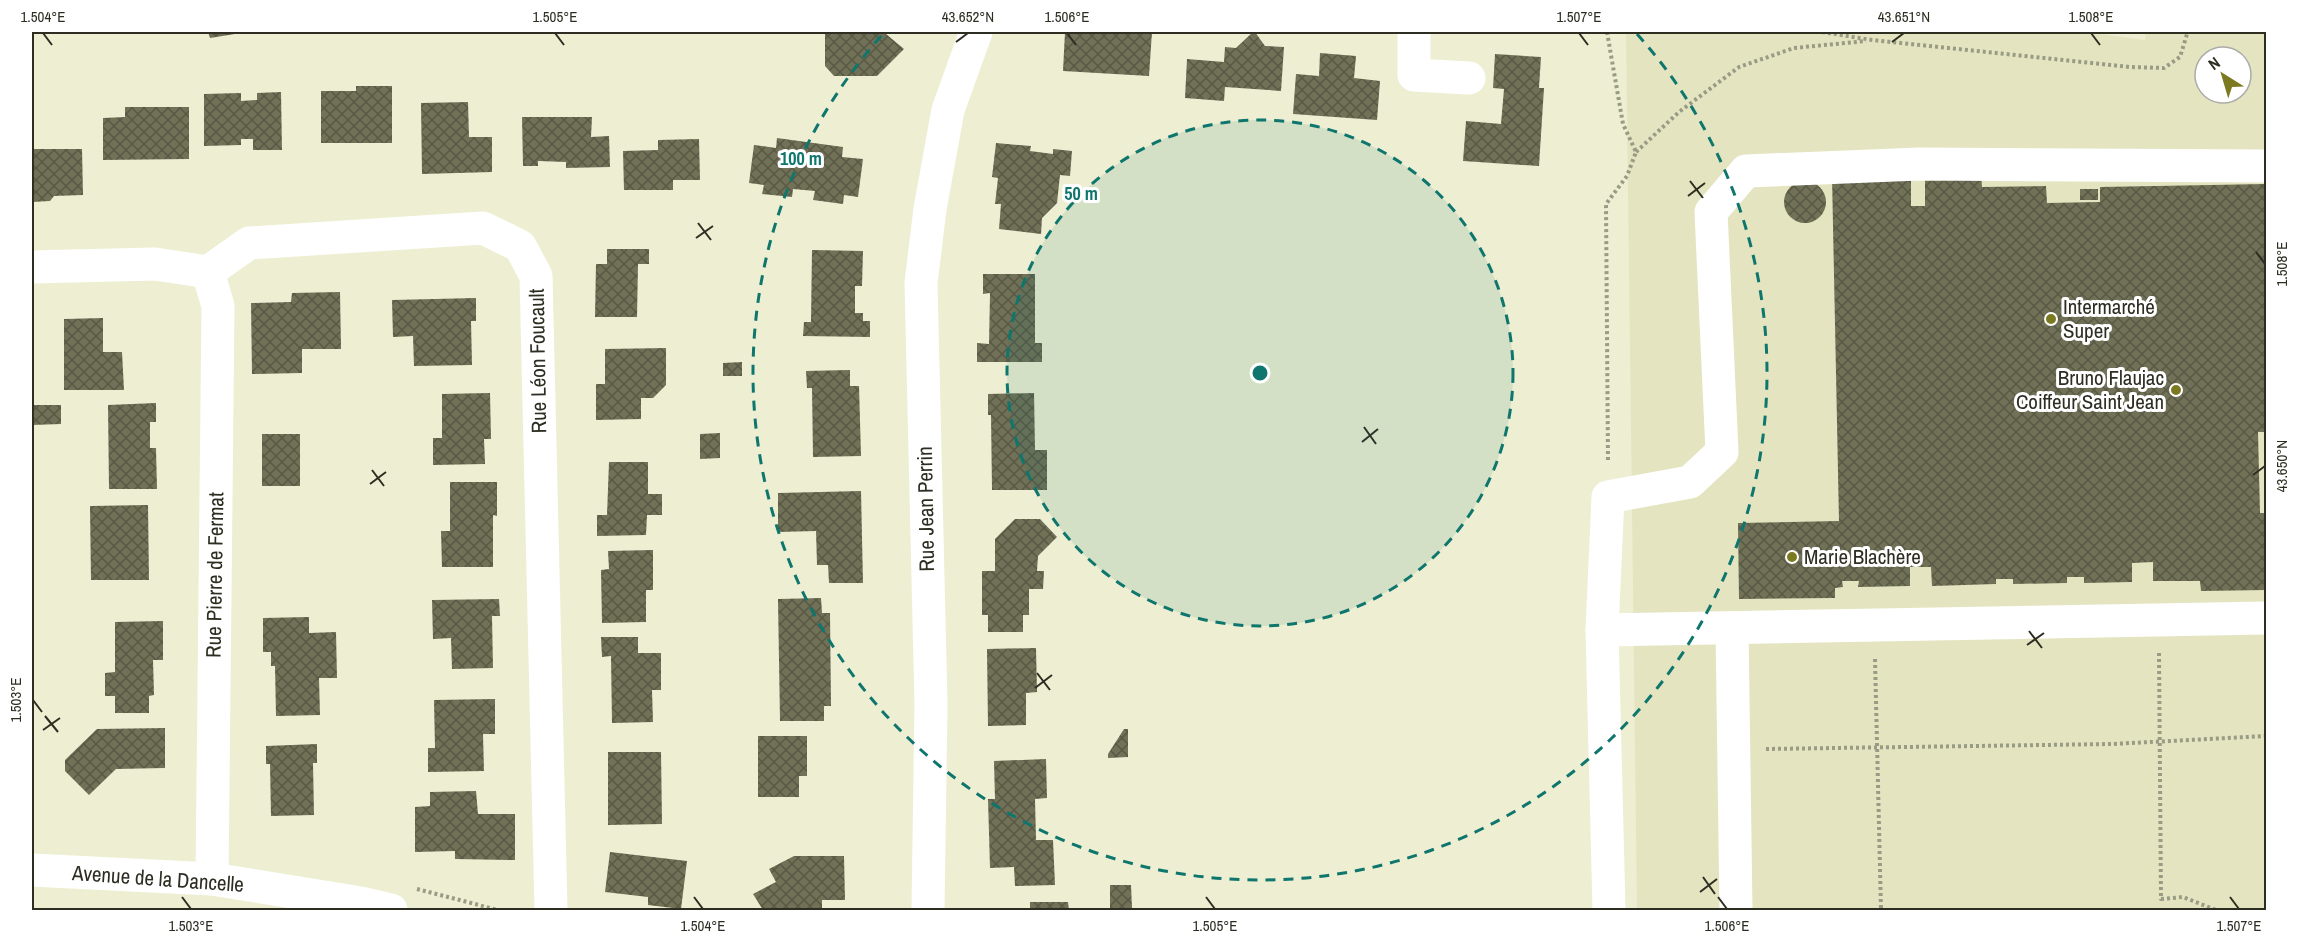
<svg xmlns="http://www.w3.org/2000/svg" width="2298" height="942" font-family="'Archivo Narrow',sans-serif">
<defs>
<pattern id="building-cross-hatch" width="8" height="8" patternUnits="userSpaceOnUse" patternTransform="scale(1.5)"><rect width="8" height="8" fill="#707157"/><path d="M0 0l8 8M0 8l8-8" fill="none" stroke="#585844"/></pattern>
</defs>
<rect width="100%" height="100%" fill="#eeefd2"/>
<path fill="#e4e5c0" fill-rule="evenodd" d="M 1626,32 L 2086,32 L 2145,40 L 2146,32 L 2266,32 L 2266,910 L 1637,910 ZM 2205,57 L 2241,57 L 2241,93 L 2205,93 Z"/>
<g fill="url(#building-cross-hatch)">
<path d="M 208,32 L 241,32 L 241,33 L 210,38 Z"/>
<path d="M 825,32 L 877,32 L 877,34 L 886,34 L 904,49 L 877,76 L 834,76 L 825,66 Z"/>
<path d="M 1065,32 L 1152,32 L 1149,76 L 1063,71 Z"/>
<path d="M 1253,32 L 1255,32 L 1265,46 L 1284,47 L 1281,91 L 1225,87 L 1224,101 L 1185,98 L 1187,59 L 1224,62 L 1225,47 L 1236,48 Z"/>
<path d="M 1320,53 L 1356,56 L 1354,78 L 1380,81 L 1377,120 L 1293,114 L 1296,74 L 1319,76 Z"/>
<path d="M 1495,54 L 1541,57 L 1539,88 L 1544,88 L 1539,166 L 1463,161 L 1466,121 L 1501,124 L 1504,89 L 1493,88 Z"/>
<path d="M 356,86 L 392,86 L 392,143 L 321,143 L 321,91 L 356,91 Z"/>
<path d="M 281,92 L 282,150 L 253,150 L 253,139 L 241,139 L 241,145 L 204,146 L 204,94 L 241,93 L 241,101 L 257,100 L 257,93 Z"/>
<path d="M 468,102 L 469,137 L 492,137 L 492,172 L 422,174 L 421,103 Z"/>
<path d="M 125,107 L 189,107 L 189,159 L 103,160 L 103,118 L 125,117 Z"/>
<path d="M 522,117 L 592,117 L 591,137 L 609,136 L 610,167 L 566,168 L 566,162 L 538,161 L 538,166 L 523,166 Z"/>
<path d="M 777,138 L 843,147 L 842,157 L 863,159 L 858,197 L 844,195 L 843,204 L 813,200 L 815,191 L 793,189 L 792,197 L 762,194 L 764,185 L 749,183 L 754,145 L 776,148 Z"/>
<path d="M 699,139 L 700,180 L 673,180 L 673,190 L 624,190 L 623,151 L 658,150 L 658,140 Z"/>
<path d="M 996,143 L 1031,146 L 1030,151 L 1053,154 L 1053,149 L 1072,151 L 1070,176 L 1060,175 L 1057,203 L 1042,218 L 1041,234 L 999,229 L 1001,204 L 995,204 L 998,178 L 992,177 Z"/>
<path d="M 32,149 L 82,149 L 83,195 L 54,196 L 50,201 L 32,202 Z"/>
<path d="M 1981,174 L 1982,187 L 2046,186 L 2047,203 L 2100,202 L 2100,187 L 2266,184 L 2266,432 L 2258,432 L 2260,513 L 2266,513 L 2266,590 L 2201,591 L 2200,581 L 2153,581 L 2153,562 L 2132,563 L 2132,582 L 2084,583 L 2084,577 L 2067,577 L 2067,583 L 2013,584 L 2013,579 L 1996,579 L 1996,584 L 1932,586 L 1931,567 L 1910,567 L 1910,586 L 1858,587 L 1859,581 L 1842,581 L 1843,587 L 1835,588 L 1835,598 L 1739,599 L 1738,523 L 1839,521 L 1832,176 L 1911,175 L 1911,206 L 1925,206 L 1925,175 Z"/>
<circle cx="1805" cy="202" r="21"/>
<rect x="2080" y="189" width="18" height="11"/>
<path d="M 607,249 L 649,249 L 649,264 L 638,264 L 637,317 L 595,317 L 596,264 L 607,264 Z"/>
<path d="M 812,250 L 863,251 L 862,286 L 855,286 L 855,313 L 863,313 L 863,321 L 870,321 L 870,337 L 803,336 L 804,322 L 811,322 Z"/>
<path d="M 983,274 L 1035,274 L 1035,343 L 1042,343 L 1042,362 L 977,362 L 977,343 L 989,344 L 990,293 L 983,294 Z"/>
<path d="M 340,292 L 341,349 L 302,349 L 302,373 L 252,374 L 251,303 L 291,302 L 292,293 Z"/>
<path d="M 476,298 L 476,321 L 471,321 L 472,365 L 414,366 L 413,336 L 393,337 L 392,300 Z"/>
<path d="M 103,318 L 103,352 L 122,352 L 124,390 L 64,390 L 64,319 Z"/>
<path d="M 666,348 L 666,385 L 653,398 L 641,398 L 641,419 L 596,420 L 596,384 L 605,384 L 605,349 Z"/>
<path d="M 742,362 L 742,376 L 723,376 L 723,363 Z"/>
<path d="M 850,370 L 850,386 L 859,386 L 861,456 L 813,457 L 812,388 L 807,388 L 806,371 Z"/>
<path d="M 490,393 L 491,439 L 484,439 L 485,464 L 433,465 L 433,438 L 442,438 L 442,394 Z"/>
<path d="M 1034,393 L 1035,450 L 1047,450 L 1047,490 L 992,490 L 991,415 L 988,415 L 988,394 Z"/>
<path d="M 156,403 L 156,422 L 150,422 L 150,448 L 156,448 L 157,489 L 109,489 L 108,405 Z"/>
<path d="M 32,405 L 61,405 L 61,424 L 32,425 Z"/>
<path d="M 720,433 L 720,458 L 700,459 L 700,434 Z"/>
<rect x="262" y="434" width="38" height="52"/>
<path d="M 609,462 L 648,462 L 648,494 L 662,494 L 662,515 L 647,515 L 646,535 L 597,536 L 597,515 L 607,515 Z"/>
<path d="M 450,482 L 497,482 L 497,516 L 493,515 L 493,567 L 442,567 L 441,531 L 450,531 Z"/>
<path d="M 861,491 L 863,583 L 829,583 L 828,565 L 817,565 L 816,531 L 778,532 L 778,493 Z"/>
<path d="M 148,505 L 149,580 L 91,580 L 90,506 Z"/>
<path d="M 1015,519 L 1040,519 L 1057,537 L 1038,556 L 1037,571 L 1044,571 L 1043,589 L 1029,589 L 1029,615 L 1023,615 L 1023,632 L 988,632 L 988,615 L 982,615 L 982,571 L 995,571 L 995,539 Z"/>
<path d="M 653,550 L 653,590 L 646,590 L 646,622 L 602,623 L 601,570 L 609,569 L 608,551 Z"/>
<path d="M 821,598 L 822,613 L 830,613 L 831,706 L 824,706 L 824,721 L 780,721 L 778,599 Z"/>
<path d="M 499,599 L 500,616 L 492,616 L 493,668 L 452,669 L 451,638 L 433,639 L 432,600 Z"/>
<path d="M 309,617 L 309,633 L 336,632 L 337,678 L 319,678 L 320,715 L 276,716 L 275,666 L 271,666 L 271,652 L 263,652 L 263,618 Z"/>
<path d="M 163,621 L 163,660 L 153,660 L 154,695 L 149,696 L 149,713 L 115,713 L 115,696 L 105,696 L 105,673 L 115,672 L 115,622 Z"/>
<path d="M 601,637 L 638,637 L 638,653 L 661,653 L 661,690 L 652,690 L 653,722 L 612,723 L 611,656 L 602,657 Z"/>
<path d="M 1036,648 L 1037,692 L 1026,693 L 1026,725 L 988,726 L 987,649 Z"/>
<path d="M 495,699 L 495,734 L 483,734 L 484,771 L 428,772 L 428,748 L 435,748 L 434,700 Z"/>
<path d="M 165,728 L 165,768 L 116,769 L 89,795 L 65,771 L 65,760 L 97,729 Z"/>
<path d="M 1124,729 L 1128,729 L 1128,757 L 1108,758 L 1108,754 Z"/>
<path d="M 758,736 L 807,736 L 807,776 L 799,776 L 799,797 L 758,797 Z"/>
<path d="M 317,744 L 317,763 L 313,763 L 314,815 L 271,816 L 270,764 L 266,764 L 266,746 Z"/>
<path d="M 608,752 L 661,752 L 662,824 L 608,825 Z"/>
<path d="M 1046,759 L 1047,798 L 1035,799 L 1036,840 L 1053,840 L 1055,885 L 1015,886 L 1014,867 L 990,868 L 988,799 L 995,799 L 994,761 Z"/>
<path d="M 476,791 L 478,814 L 515,814 L 515,860 L 455,859 L 455,851 L 415,852 L 415,807 L 430,806 L 430,792 Z"/>
<path d="M 610,852 L 687,861 L 681,909 L 648,905 L 648,897 L 605,892 Z"/>
<path d="M 794,856 L 844,856 L 845,900 L 822,900 L 822,910 L 763,910 L 753,894 L 776,882 L 769,869 Z"/>
<path d="M 1110,885 L 1131,885 L 1132,908 L 1110,908 Z"/>
<path d="M 1030,902 L 1068,902 L 1069,910 L 1030,910 Z"/>
</g>
<g fill="none" stroke-linecap="round" stroke-linejoin="round">
<g stroke="#9a9b85" stroke-width="4" stroke-dasharray="3 3" stroke-linecap="butt">
<path d="M 1607,32 L 1623,124 L 1636,152 L 1627,176 L 1606,204 L 1608,463"/>
<path d="M 1822,32 L 1872,40 L 2130,67 L 2164,68 L 2180,57 L 2187,34 L 2185,32"/>
<path d="M 1636,152 L 1679,112 L 1739,67 L 1794,48 L 1866,41"/>
<path d="M 2159,653 L 2161,899 L 2183,897 L 2216,910"/>
<path d="M 1875,659 L 1881,910"/>
<path d="M 1766,749 L 2112,744 L 2266,736"/>
<path d="M 417,889 L 498,910"/>
</g>
<g stroke="#fff" stroke-width="33">
<path d="M 1414,32 L 1414,75 L 1469,78"/>
<path d="M 32,267 L 155,264 L 208,272 L 249,243 L 483,228 L 520,246 L 536,276 L 551,910"/>
<path d="M 208,272 L 218,306 L 212,879"/>
<path d="M 1732,628 L 1736,910"/>
<path d="M 1602,630 L 2266,618"/>
<path d="M 32,870 L 212,879 L 361,903 L 391,910"/>
<path d="M 928,910 L 931,704 L 921,283 L 930,209 L 948,110 L 976,32"/>
<path d="M 1609,910 L 1602,630 L 1608,497 L 1690,482 L 1722,452 L 1711,212 L 1746,171 L 1919,164 L 2266,166"/>
</g>
</g>
<path fill="none" stroke="#2d2d22" stroke-width="2" d="M 43,33 L 52,45M 555,33 L 564,45M 1067,33 L 1076,45M 1579,33 L 1588,45M 2091,33 L 2100,45M 956,42 L 968,33M 1892,42 L 1904,33M 1690,181 L 1703,198M 1688,196 L 1705,183M 698,223 L 711,240M 696,238 L 713,226M 2256,252 L 2265,264M 1364,427 L 1376,444M 1362,442 L 1378,429M 372,470 L 384,486M 2253,475 L 2265,466M 370,484 L 386,472M 2029,631 L 2042,648M 2027,645 L 2044,633M 1037,673 L 1050,690M 1035,688 L 1052,675M 33,700 L 42,712M 45,716 L 58,732M 43,730 L 60,718M 1703,877 L 1715,894M 1700,892 L 1717,879M 182,897 L 191,909M 694,897 L 703,909M 1206,897 L 1215,909M 1718,897 L 1727,909M 2230,897 L 2239,909"/>
<circle cx="1260" cy="373" r="253" fill="#0f766e" fill-opacity=".12"/>
<g fill="none" stroke="#0f766e" stroke-width="3" stroke-dasharray="10 8">
<circle cx="1260" cy="373" r="253"/>
<path d="M1637 34A507 507 0 1 1 883 34"/>
</g>
<g fill="#7c7a21" stroke="#fff" stroke-width="2">
<circle cx="2051" cy="319" r="6"/>
<circle cx="2176" cy="390" r="6"/>
<circle cx="1792" cy="557" r="6"/>
</g>
<g text-anchor="middle" stroke-width="6" stroke-linejoin="round" paint-order="stroke">
<g font-size="21" fill="#2d2d22" stroke="#fff" text-anchor="start">
<text x="2063" y="314">Intermarché<tspan x="2063" dy="24">Super</tspan></text>
<text x="2164" y="385" text-anchor="end">Bruno Flaujac<tspan x="2164" dy="24">Coiffeur Saint Jean</tspan></text>
<text x="1804" y="564">Marie Blachère</text>
</g>
<g font-size="21" fill="#2d2d22" stroke="#fff">
<text transform="translate(538 361) rotate(-91)" y="7">Rue Léon Foucault</text>
<text transform="translate(926 509) rotate(-91)" y="7">Rue Jean Perrin</text>
<text transform="translate(215 575) rotate(-89)" y="7">Rue Pierre de Fermat</text>
<text transform="translate(158 879) rotate(4)" y="7">Avenue de la Dancelle</text>
</g>
</g>
<circle cx="1260" cy="373" r="9" fill="#0f766e" stroke="#fff" stroke-width="3"/>
<g font-size="18" text-anchor="middle" font-weight="bold" fill="#0f766e" stroke="#fff" stroke-width="6" stroke-linejoin="round" paint-order="stroke">
<text x="801" y="165">100 m</text>
<text x="1081" y="200">50 m</text>
</g>
<rect width="2298" height="942" fill="none" stroke="#ffffff" stroke-width="66"/>
<g transform="translate(2223 75) rotate(323)"><circle r="28" fill="#ffffff" stroke="#ababa7" stroke-width="1.5"/>
<path d="M0-4.5L10 22L0 15L-10 22Z" fill="#7c7a21"/>
<text y="-9" font-size="16" font-weight="bold" text-anchor="middle" fill="#2d2d22">N</text>
</g>
<rect x="33" y="33" width="2232" height="876" fill="none" stroke="#2d2d22" stroke-width="2"/>
<g font-size="15" text-anchor="middle" fill="#2d2d22">
<text x="43" y="22">1.504°E</text>
<text x="555" y="22">1.505°E</text>
<text x="968" y="22">43.652°N</text>
<text x="1067" y="22">1.506°E</text>
<text x="1579" y="22">1.507°E</text>
<text x="1904" y="22">43.651°N</text>
<text x="2091" y="22">1.508°E</text>
<text transform="translate(2282 264) rotate(-90)" y="5">1.508°E</text>
<text transform="translate(2282 466) rotate(-90)" y="5">43.650°N</text>
<text transform="translate(16 700) rotate(-90)" y="5">1.503°E</text>
<text x="191" y="931">1.503°E</text>
<text x="703" y="931">1.504°E</text>
<text x="1215" y="931">1.505°E</text>
<text x="1727" y="931">1.506°E</text>
<text x="2239" y="931">1.507°E</text>
</g>
</svg>
